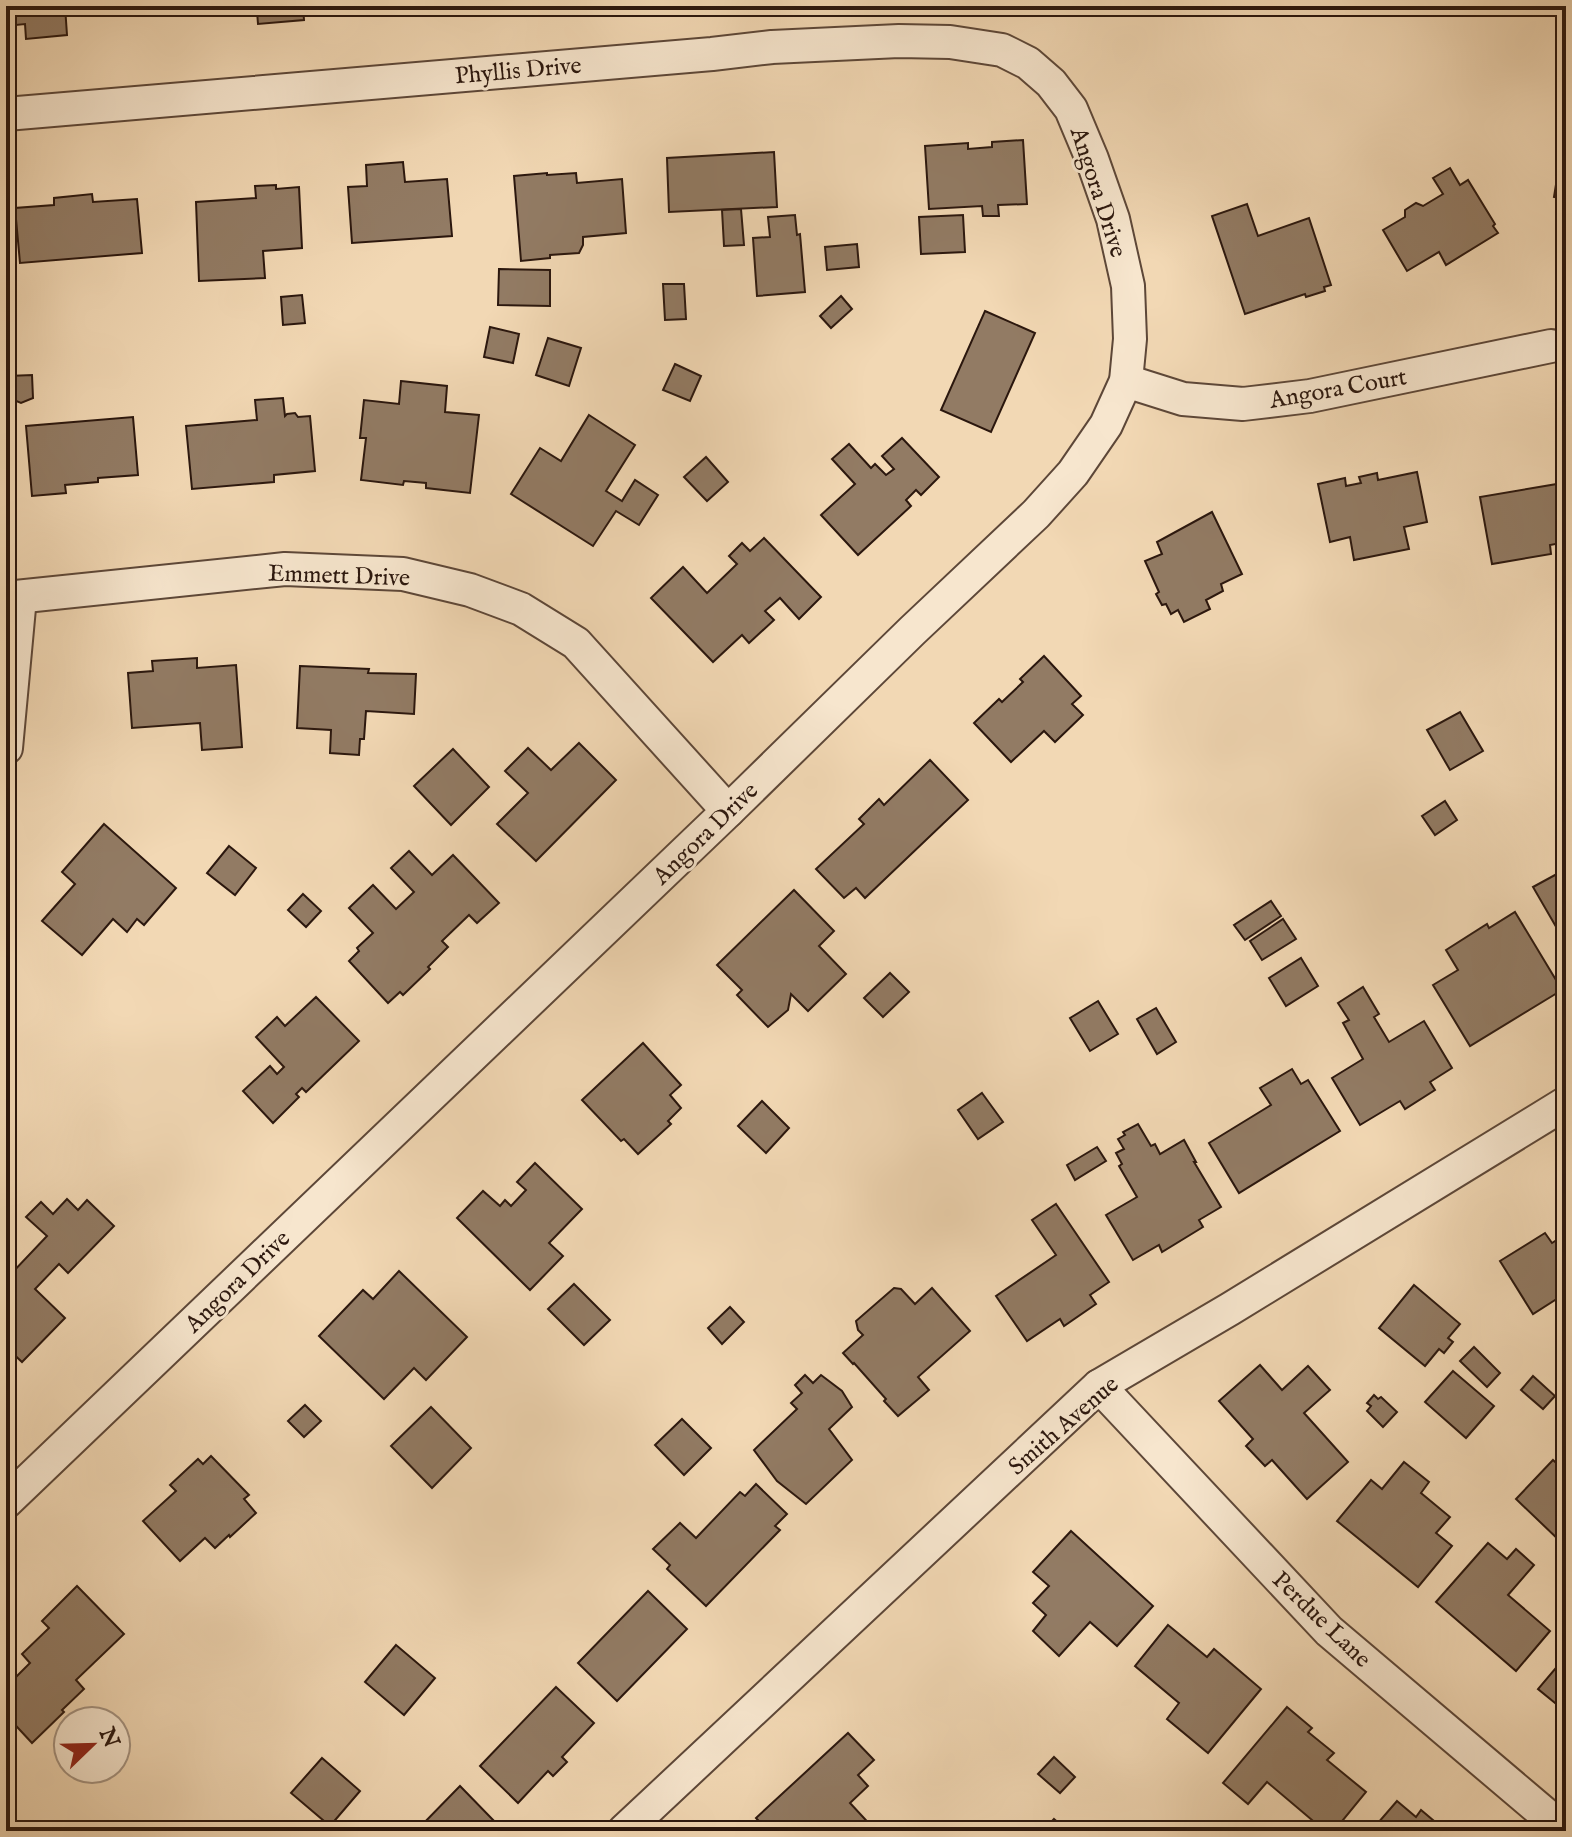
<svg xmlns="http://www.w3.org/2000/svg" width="1572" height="1837" font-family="'IM FELL English',serif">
<rect width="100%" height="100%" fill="#f2d8b4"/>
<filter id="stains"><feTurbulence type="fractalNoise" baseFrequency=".0025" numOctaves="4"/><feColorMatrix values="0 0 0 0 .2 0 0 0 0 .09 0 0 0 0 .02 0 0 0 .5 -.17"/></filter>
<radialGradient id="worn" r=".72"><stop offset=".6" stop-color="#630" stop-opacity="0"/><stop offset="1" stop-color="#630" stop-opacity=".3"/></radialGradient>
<g fill="#927b64" stroke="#2b170e" stroke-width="2">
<path d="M 6,6 L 65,6 L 67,35 L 26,39 L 25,24 L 6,26 Z"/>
<path d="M 237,6 L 303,6 L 304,20 L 258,24 L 257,11 L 237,12 Z"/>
<path d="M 1023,140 L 1027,204 L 998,205 L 999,216 L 983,216 L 982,206 L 929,209 L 925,146 L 968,143 L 968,149 L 992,147 L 992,142 Z"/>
<path d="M 1563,141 L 1566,141 L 1566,199 L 1554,197 Z"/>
<path d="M 774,152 L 777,207 L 669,212 L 667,158 Z"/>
<path d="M 403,162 L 405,182 L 447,179 L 452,236 L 352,243 L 348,187 L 367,186 L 366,165 Z"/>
<path d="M 1450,168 L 1460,185 L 1468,180 L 1495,224 L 1493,226 L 1498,233 L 1446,265 L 1439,252 L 1407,271 L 1383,230 L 1405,217 L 1405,210 L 1416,203 L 1423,206 L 1443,194 L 1433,178 Z"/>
<path d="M 547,173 L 547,175 L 576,173 L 577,183 L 622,179 L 626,233 L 583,237 L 583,245 L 579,253 L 550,255 L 550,258 L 521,261 L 514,176 Z"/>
<path d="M 276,185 L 276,189 L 299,187 L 302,248 L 263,251 L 265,278 L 199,281 L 196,202 L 256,198 L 255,186 Z"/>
<path d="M 92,194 L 93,202 L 137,199 L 142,253 L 20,263 L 15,208 L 54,205 L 54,198 Z"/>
<path d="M 1247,204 L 1258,236 L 1309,218 L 1331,285 L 1324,287 L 1325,291 L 1306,297 L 1305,294 L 1245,314 L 1212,216 Z"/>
<path d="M 741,209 L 744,245 L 724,246 L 722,210 Z"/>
<path d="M 795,215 L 797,235 L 800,234 L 805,292 L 757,296 L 753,238 L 770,237 L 768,217 Z"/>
<path d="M 963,215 L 965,252 L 921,254 L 919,217 Z"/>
<path d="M 857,244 L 859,267 L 827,270 L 825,247 Z"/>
<path d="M 499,269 L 550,270 L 550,306 L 498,305 Z"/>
<path d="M 663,284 L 684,284 L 686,319 L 665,320 Z"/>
<path d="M 302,295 L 305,323 L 283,325 L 281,297 Z"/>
<path d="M 841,296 L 852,309 L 831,328 L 820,316 Z"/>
<path d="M 985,311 L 1035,333 L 991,432 L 941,410 Z"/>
<path d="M 490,327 L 519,334 L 513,363 L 484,357 Z"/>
<path d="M 548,338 L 581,348 L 569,386 L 536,375 Z"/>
<path d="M 675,364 L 701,376 L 690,401 L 663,390 Z"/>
<path d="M 32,375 L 33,398 L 21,403 L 9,398 L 8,376 Z"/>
<path d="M 401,381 L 447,386 L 445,412 L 479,415 L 470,493 L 426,488 L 426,483 L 404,481 L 403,485 L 361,480 L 366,438 L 360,438 L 364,400 L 399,404 Z"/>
<path d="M 283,398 L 285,416 L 287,414 L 295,413 L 298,417 L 310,416 L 315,471 L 274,475 L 274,482 L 192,489 L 186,426 L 257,420 L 255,400 Z"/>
<path d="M 589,415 L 635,445 L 606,491 L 622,501 L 635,480 L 658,495 L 639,525 L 616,511 L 593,546 L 511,494 L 540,448 L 561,461 Z"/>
<path d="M 133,417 L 138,475 L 98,478 L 98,482 L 65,485 L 66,493 L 32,496 L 26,426 Z"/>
<path d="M 902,438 L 939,477 L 921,495 L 916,490 L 906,500 L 911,506 L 858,555 L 821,515 L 855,484 L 832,459 L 849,444 L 871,468 L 875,464 L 886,475 L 894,469 L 882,456 Z"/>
<path d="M 706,457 L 728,482 L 707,501 L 684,477 Z"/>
<path d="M 1417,472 L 1427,522 L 1404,527 L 1409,549 L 1354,560 L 1350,537 L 1330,542 L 1318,484 L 1345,478 L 1346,486 L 1361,483 L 1359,477 L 1377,473 L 1378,480 Z"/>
<path d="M 1563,483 L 1566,500 L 1566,542 L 1550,545 L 1551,554 L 1492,564 L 1480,497 Z"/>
<path d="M 1212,512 L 1242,574 L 1221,584 L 1223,591 L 1206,600 L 1210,609 L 1184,622 L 1178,610 L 1171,614 L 1166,604 L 1162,605 L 1156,594 L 1159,592 L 1145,561 L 1162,554 L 1157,542 Z"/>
<path d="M 764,538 L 821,597 L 799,619 L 780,598 L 765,611 L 774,620 L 749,643 L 742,635 L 713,662 L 651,598 L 683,567 L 707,593 L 737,564 L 729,556 L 742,543 L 750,551 Z"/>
<path d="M 1044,656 L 1081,696 L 1072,704 L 1083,715 L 1055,742 L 1044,731 L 1011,762 L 974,723 L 999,699 L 1002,702 L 1023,682 L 1020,679 Z"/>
<path d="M 197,658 L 197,668 L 236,665 L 242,747 L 202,750 L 200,723 L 132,728 L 128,673 L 153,671 L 152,661 Z"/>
<path d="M 300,666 L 369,669 L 368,673 L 416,674 L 414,714 L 366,711 L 364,739 L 360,739 L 359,755 L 330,753 L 331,730 L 297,728 Z"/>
<path d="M 1460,712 L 1483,751 L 1450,770 L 1427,730 Z"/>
<path d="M 579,743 L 616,780 L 536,861 L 497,824 L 528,793 L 505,771 L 528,748 L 551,770 Z"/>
<path d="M 453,749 L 489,787 L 451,825 L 414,786 Z"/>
<path d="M 930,760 L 968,800 L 865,898 L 856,888 L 844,898 L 816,869 L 864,824 L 859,819 L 879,799 L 884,805 Z"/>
<path d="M 1445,801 L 1457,820 L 1435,835 L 1422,816 Z"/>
<path d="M 104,824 L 176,888 L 144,925 L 137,919 L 127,932 L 113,919 L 82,955 L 42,921 L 75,884 L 62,872 Z"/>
<path d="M 229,846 L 256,868 L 235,895 L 207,873 Z"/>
<path d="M 409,851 L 432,875 L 453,855 L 499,903 L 477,923 L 469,915 L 442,941 L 448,947 L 428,967 L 430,969 L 403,995 L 400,992 L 388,1003 L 349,961 L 359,951 L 357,948 L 373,933 L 349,908 L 373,885 L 396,909 L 414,892 L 391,868 Z"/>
<path d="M 1566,869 L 1566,944 L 1533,887 Z"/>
<path d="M 794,890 L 834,931 L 819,946 L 846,974 L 808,1011 L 791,994 L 788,1010 L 768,1027 L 737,995 L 742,990 L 717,965 Z"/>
<path d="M 303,894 L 321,911 L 306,927 L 288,910 Z"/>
<path d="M 1271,901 L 1281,916 L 1245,940 L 1234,925 Z"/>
<path d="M 1515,912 L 1562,990 L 1470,1046 L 1433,985 L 1458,970 L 1446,950 L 1487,924 L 1489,928 Z"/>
<path d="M 1283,919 L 1296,939 L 1262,960 L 1250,941 Z"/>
<path d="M 1301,958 L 1318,986 L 1286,1006 L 1269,978 Z"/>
<path d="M 890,973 L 909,992 L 883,1017 L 864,998 Z"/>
<path d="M 1363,987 L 1379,1014 L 1374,1017 L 1389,1042 L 1424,1021 L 1452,1068 L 1430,1082 L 1435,1090 L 1405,1109 L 1400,1101 L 1360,1125 L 1332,1078 L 1363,1059 L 1343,1023 L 1349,1020 L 1338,1003 Z"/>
<path d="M 316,997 L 359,1041 L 306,1092 L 302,1088 L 296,1094 L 299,1097 L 273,1123 L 243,1091 L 270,1066 L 277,1074 L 284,1067 L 256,1037 L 277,1017 L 285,1026 Z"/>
<path d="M 1098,1001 L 1118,1034 L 1090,1051 L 1070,1018 Z"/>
<path d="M 1156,1008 L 1176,1042 L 1157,1054 L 1137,1019 Z"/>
<path d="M 643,1043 L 681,1085 L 670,1095 L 681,1108 L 668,1121 L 671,1124 L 638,1154 L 624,1139 L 621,1141 L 582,1100 Z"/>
<path d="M 1292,1069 L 1301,1084 L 1308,1080 L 1340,1131 L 1239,1193 L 1209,1143 L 1271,1105 L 1260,1088 Z"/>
<path d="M 982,1093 L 1003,1122 L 978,1139 L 958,1110 Z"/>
<path d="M 762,1101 L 789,1128 L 766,1153 L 738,1126 Z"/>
<path d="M 1138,1124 L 1151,1146 L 1155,1144 L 1160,1154 L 1184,1140 L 1196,1162 L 1194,1162 L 1221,1207 L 1199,1220 L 1203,1227 L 1162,1252 L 1159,1245 L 1133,1260 L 1106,1215 L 1137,1197 L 1119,1166 L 1122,1164 L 1116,1153 L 1124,1149 L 1118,1139 L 1125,1135 L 1123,1132 Z"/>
<path d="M 1097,1147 L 1106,1161 L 1075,1180 L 1067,1165 Z"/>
<path d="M 535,1163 L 582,1209 L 549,1243 L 563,1256 L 530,1290 L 457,1218 L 483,1191 L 500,1206 L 505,1200 L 511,1206 L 526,1190 L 517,1182 Z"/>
<path d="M 67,1199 L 78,1210 L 87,1200 L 114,1226 L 68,1273 L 59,1264 L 35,1289 L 65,1318 L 22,1362 L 6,1347 L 6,1271 L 10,1275 L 47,1236 L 26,1217 L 41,1202 L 53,1214 Z"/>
<path d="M 1056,1204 L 1109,1282 L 1090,1295 L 1096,1304 L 1064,1326 L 1060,1319 L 1027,1341 L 996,1296 L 1056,1255 L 1032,1220 Z"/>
<path d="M 1545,1233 L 1552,1243 L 1566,1234 L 1566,1293 L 1533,1314 L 1500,1261 Z"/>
<path d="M 399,1271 L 467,1337 L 426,1380 L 414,1368 L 384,1399 L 319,1336 L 363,1290 L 373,1299 Z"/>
<path d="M 574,1284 L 610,1320 L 584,1345 L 548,1309 Z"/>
<path d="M 1414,1285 L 1460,1324 L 1448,1338 L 1453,1342 L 1444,1353 L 1439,1349 L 1425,1366 L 1379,1328 Z"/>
<path d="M 894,1288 L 901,1289 L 915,1304 L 932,1288 L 970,1331 L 918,1377 L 929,1390 L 898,1416 L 884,1401 L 886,1399 L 854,1363 L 853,1364 L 843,1353 L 863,1335 L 858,1330 L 856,1321 Z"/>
<path d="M 730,1307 L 744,1322 L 722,1344 L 708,1328 Z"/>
<path d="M 1474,1347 L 1500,1373 L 1487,1387 L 1460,1361 Z"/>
<path d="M 1260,1365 L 1282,1390 L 1308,1366 L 1330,1390 L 1304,1413 L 1348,1462 L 1307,1499 L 1272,1460 L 1265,1466 L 1246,1446 L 1253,1439 L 1219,1401 Z"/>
<path d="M 1453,1371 L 1494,1406 L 1466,1438 L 1425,1402 Z"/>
<path d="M 805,1375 L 813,1383 L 821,1375 L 842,1391 L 852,1407 L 829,1429 L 852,1460 L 806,1504 L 777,1481 L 754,1450 L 797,1409 L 791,1403 L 802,1393 L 795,1385 Z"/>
<path d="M 1533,1376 L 1555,1396 L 1543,1409 L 1521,1390 Z"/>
<path d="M 1374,1395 L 1378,1399 L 1381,1397 L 1397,1412 L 1383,1427 L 1367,1411 L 1371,1406 L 1367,1403 Z"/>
<path d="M 305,1405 L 321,1421 L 304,1437 L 288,1421 Z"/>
<path d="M 431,1407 L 471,1448 L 432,1488 L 391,1446 Z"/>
<path d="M 682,1419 L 711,1448 L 684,1475 L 655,1445 Z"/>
<path d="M 211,1456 L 249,1495 L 244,1499 L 256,1513 L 230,1537 L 229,1535 L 215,1548 L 205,1538 L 180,1561 L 143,1521 L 176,1491 L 170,1485 L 198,1459 L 203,1464 Z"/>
<path d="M 1553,1460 L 1566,1472 L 1566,1537 L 1561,1542 L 1516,1499 Z"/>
<path d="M 1404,1462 L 1429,1482 L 1421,1493 L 1450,1517 L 1436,1533 L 1452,1546 L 1418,1587 L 1337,1521 L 1371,1480 L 1382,1489 Z"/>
<path d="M 756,1484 L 787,1514 L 775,1526 L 780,1530 L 706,1606 L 667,1569 L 670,1565 L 653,1549 L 680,1523 L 696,1538 L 740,1492 L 745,1496 Z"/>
<path d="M 1071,1531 L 1153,1606 L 1117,1646 L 1090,1622 L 1059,1656 L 1033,1631 L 1046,1615 L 1033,1603 L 1049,1586 L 1033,1572 Z"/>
<path d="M 1488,1543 L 1507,1559 L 1516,1549 L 1534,1565 L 1508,1595 L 1550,1631 L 1516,1671 L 1436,1602 Z"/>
<path d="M 77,1586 L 124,1634 L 76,1680 L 84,1689 L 62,1710 L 64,1712 L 32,1743 L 6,1715 L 6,1687 L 30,1663 L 22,1654 L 49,1628 L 42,1621 Z"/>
<path d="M 648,1591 L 687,1629 L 617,1701 L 578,1663 Z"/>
<path d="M 1168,1625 L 1207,1657 L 1214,1649 L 1261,1689 L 1208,1753 L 1167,1719 L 1179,1703 L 1135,1666 Z"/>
<path d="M 396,1645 L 435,1678 L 404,1715 L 365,1682 Z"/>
<path d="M 1566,1656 L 1566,1712 L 1538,1689 Z"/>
<path d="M 556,1687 L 594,1723 L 562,1757 L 567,1762 L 553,1776 L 548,1771 L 518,1803 L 480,1766 Z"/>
<path d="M 1287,1707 L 1312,1728 L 1308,1732 L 1334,1753 L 1327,1760 L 1366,1792 L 1334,1831 L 1325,1831 L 1267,1782 L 1248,1804 L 1223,1783 Z"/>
<path d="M 848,1733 L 874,1760 L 858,1775 L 868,1786 L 850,1803 L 876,1831 L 768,1831 L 756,1818 Z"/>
<path d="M 1054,1757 L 1075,1777 L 1060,1793 L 1038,1774 Z"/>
<path d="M 322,1758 L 360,1791 L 330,1826 L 291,1793 Z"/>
<path d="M 460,1786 L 498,1825 L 492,1831 L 416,1831 Z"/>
<path d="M 1397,1801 L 1416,1817 L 1421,1810 L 1446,1831 L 1371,1831 Z"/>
<path d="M 1054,1819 L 1068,1831 L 1043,1831 Z"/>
</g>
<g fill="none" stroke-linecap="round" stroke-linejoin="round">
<defs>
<g id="street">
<path d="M 6,114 L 712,54 L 772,47 L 899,41 L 950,42 L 1002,50 L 1028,63 L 1051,83 L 1071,109 L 1092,159 L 1113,219 L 1128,286 L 1130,339 L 1126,381 L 1106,425 L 1073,473 L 1036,514 L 912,631 L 728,811 L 6,1502"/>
<path d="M 1126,381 L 1183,399 L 1243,404 L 1310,396 L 1551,346"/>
<path d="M 6,598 L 285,569 L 403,574 L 470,590 L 521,609 L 576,643 L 728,811"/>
<path d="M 6,748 L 20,597"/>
<path d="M 1099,1386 L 1329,1631 L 1565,1831"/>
<path d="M 624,1831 L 1099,1386 L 1230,1309 L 1566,1103"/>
</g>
</defs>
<use href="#street" stroke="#5d4738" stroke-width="36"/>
<use href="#street" stroke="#f7e6ce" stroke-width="32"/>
</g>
<g text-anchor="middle" stroke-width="6" stroke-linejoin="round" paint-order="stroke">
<g font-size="24" fill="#2b170e" stroke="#f7e6ce">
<text transform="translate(518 70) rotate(-5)" y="8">Phyllis Drive</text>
<text transform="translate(1099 192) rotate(72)" y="8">Angora Drive</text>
<text transform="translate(1338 388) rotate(-10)" y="8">Angora Court</text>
<text transform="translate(339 575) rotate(2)" y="8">Emmett Drive</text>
<text transform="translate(705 833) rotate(-44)" y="8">Angora Drive</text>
<text transform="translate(237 1281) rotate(-44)" y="8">Angora Drive</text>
<text transform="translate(1063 1425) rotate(-41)" y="8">Smith Avenue</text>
<text transform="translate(1322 1619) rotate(44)" y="8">Perdue Lane</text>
</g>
</g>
<rect width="1572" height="1837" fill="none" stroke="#f2d8b4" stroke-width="32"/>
<rect x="8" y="8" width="1556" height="1821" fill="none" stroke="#2b170e" stroke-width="4"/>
<rect x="16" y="16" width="1540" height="1805" fill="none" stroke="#2b170e" stroke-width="2"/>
<g transform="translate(92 1745) rotate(67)"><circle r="38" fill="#f7e6ce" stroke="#a59381" stroke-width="2"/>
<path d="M0-6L14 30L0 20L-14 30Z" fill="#8f2418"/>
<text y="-12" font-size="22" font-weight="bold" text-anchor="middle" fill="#2b170e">N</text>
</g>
<rect width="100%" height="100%" filter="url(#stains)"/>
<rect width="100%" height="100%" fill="url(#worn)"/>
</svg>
